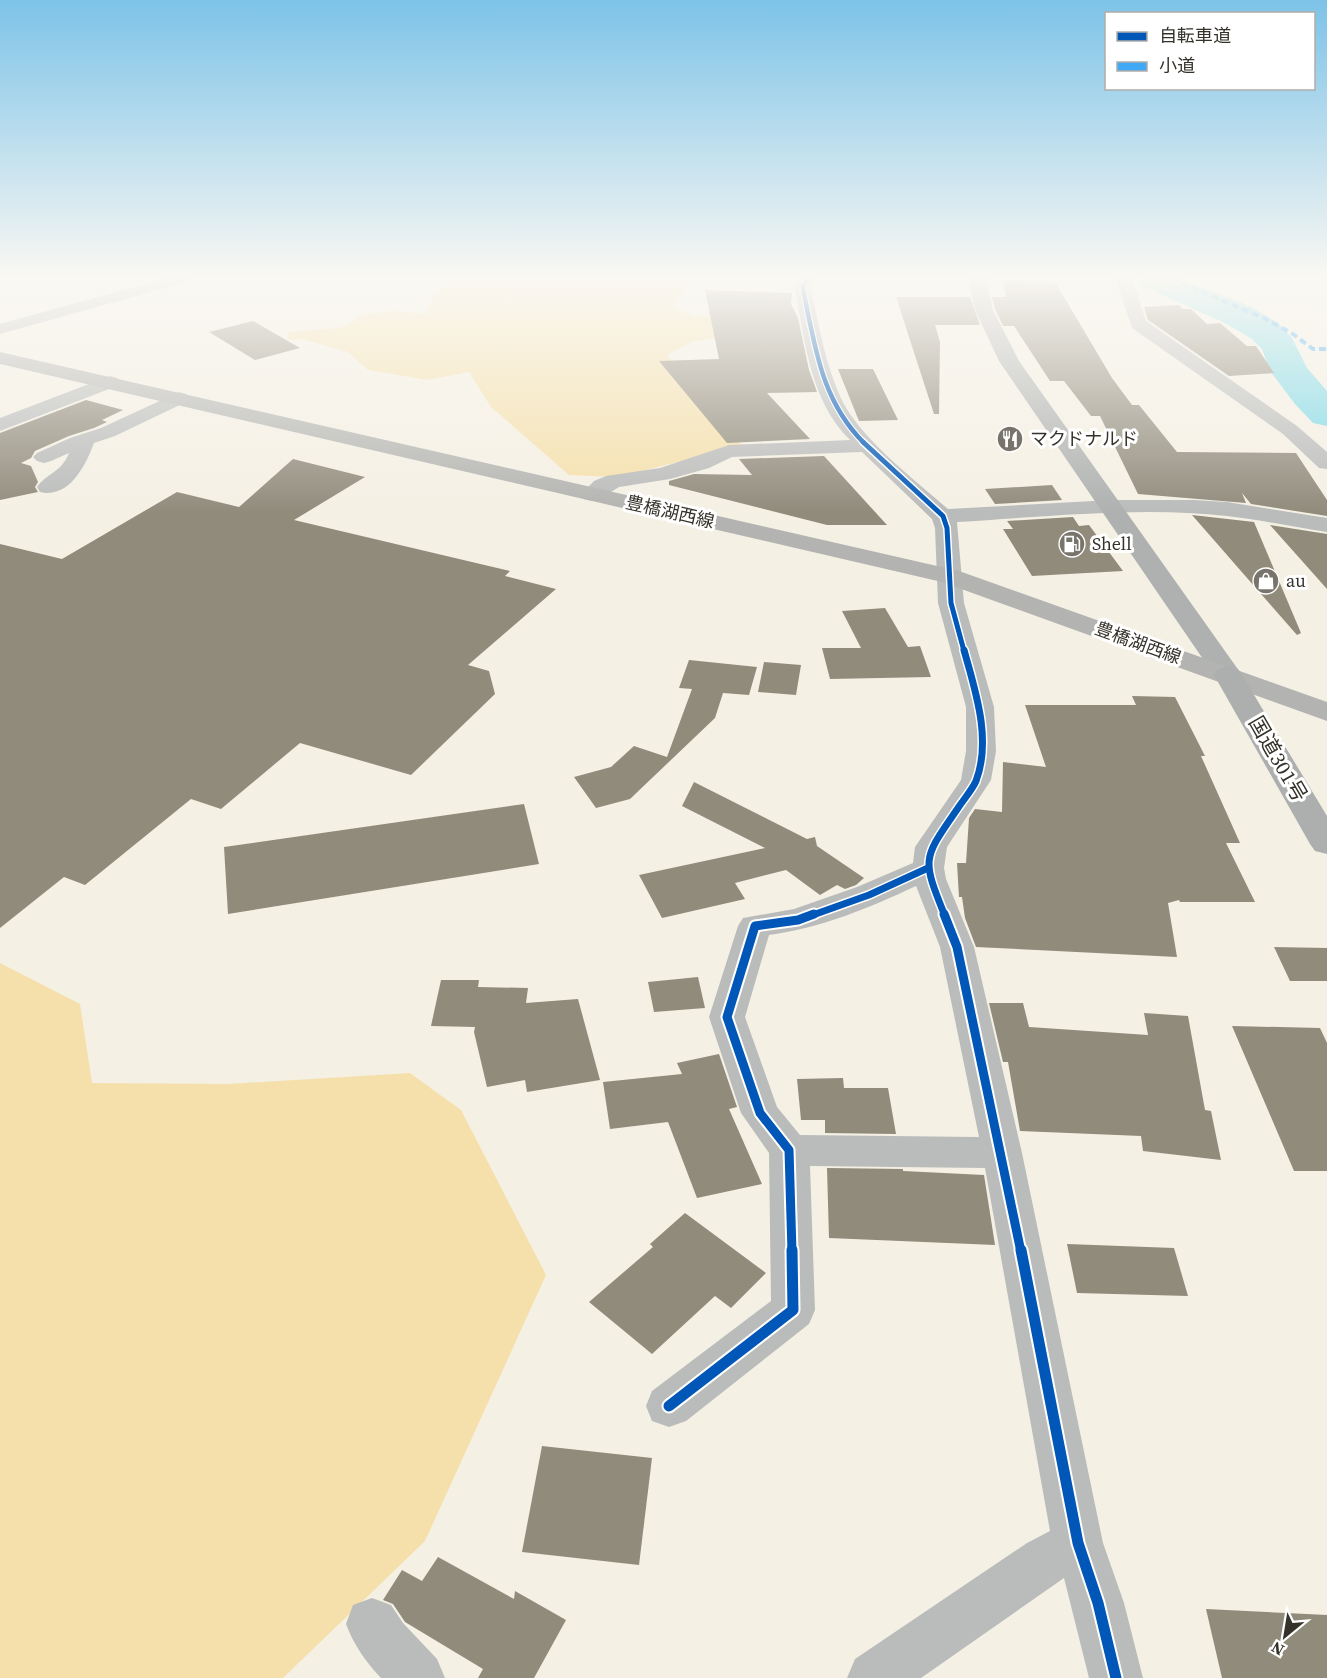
<svg xmlns="http://www.w3.org/2000/svg" width="1327" height="1678" font-family="'Source Serif 4','Noto Sans JP',serif">
<rect width="100%" height="100%" fill="#f5f0e4"/>
<g fill="#f5e0ab">
<path d="M 481,279 L 709,279 L 691,281 L 672,307 L 694,316 L 740,320 L 756,331 L 691,342 L 667,355 L 682,376 L 738,431 L 741,446 L 618,477 L 569,475 L 491,407 L 469,372 L 427,380 L 368,370 L 348,352 L 302,339 L 288,340 L 287,332 L 344,327 L 363,315 L 393,311 L 426,314 L 433,295 L 450,280 Z"/>
<path d="M 0,963 L 80,1004 L 92,1083 L 228,1084 L 410,1073 L 461,1110 L 546,1275 L 425,1541 L 283,1678 L 0,1678 Z"/>
</g>
<g fill="none" stroke-linecap="round" stroke-linejoin="round">
<path fill="#7ed9e7" fill-rule="evenodd" d="M 1138,279 L 1182,279 L 1251,307 L 1278,323 L 1292,338 L 1307,368 L 1327,391 L 1327,426 L 1313,423 L 1295,404 L 1270,371 L 1262,349 L 1252,339 L 1225,323 L 1142,286 Z"/>
</g>
<g fill="#918b7c">
<path d="M 1011,280 L 1055,282 L 1112,378 L 1132,405 L 1139,405 L 1177,452 L 1296,453 L 1327,500 L 1327,516 L 1251,504 L 1242,493 L 1246,503 L 1138,494 L 1100,416 L 1091,416 L 1064,381 L 1050,381 L 1014,326 L 1003,326 L 995,309 L 992,297 L 1006,297 L 1003,281 Z"/>
<path d="M 705,290 L 792,293 L 791,304 L 798,318 L 809,370 L 817,392 L 767,393 L 810,439 L 727,443 L 659,361 L 719,359 Z"/>
<path d="M 896,297 L 970,297 L 980,325 L 935,325 L 940,342 L 939,414 L 934,414 Z"/>
<path d="M 1179,305 L 1183,309 L 1191,309 L 1207,324 L 1220,323 L 1247,346 L 1256,346 L 1274,373 L 1229,376 L 1148,320 L 1144,307 Z"/>
<path d="M 253,321 L 300,348 L 255,360 L 209,332 Z"/>
<path d="M 838,369 L 873,369 L 898,420 L 859,421 Z"/>
<path d="M 86,400 L 123,410 L 102,420 L 107,422 L 94,428 L 69,436 L 35,451 L 31,458 L 21,463 L 31,466 L 38,482 L 35,487 L 38,492 L 0,500 L 0,433 Z"/>
<path d="M 824,456 L 887,525 L 827,525 L 669,485 L 669,481 L 694,474 L 752,475 L 739,459 Z"/>
<path d="M 293,459 L 365,477 L 294,520 L 510,571 L 505,576 L 556,589 L 468,665 L 489,671 L 495,694 L 411,775 L 300,743 L 221,809 L 191,799 L 85,885 L 64,877 L 0,928 L 0,544 L 62,559 L 177,492 L 239,507 Z"/>
<path d="M 1052,485 L 1062,500 L 995,504 L 985,489 Z"/>
<path d="M 1192,515 L 1254,522 L 1301,633 L 1297,635 Z"/>
<path d="M 1073,517 L 1079,526 L 1089,525 L 1123,571 L 1032,576 L 1003,529 L 1013,529 L 1007,521 Z"/>
<path d="M 1270,525 L 1327,534 L 1327,589 Z"/>
<path d="M 885,608 L 908,647 L 920,646 L 931,677 L 830,679 L 822,648 L 861,648 L 842,611 Z"/>
<path d="M 689,660 L 757,667 L 749,695 L 723,693 L 715,718 L 630,799 L 596,808 L 574,777 L 611,767 L 634,746 L 667,757 L 692,689 L 679,688 Z"/>
<path d="M 764,662 L 801,665 L 796,695 L 758,692 Z"/>
<path d="M 1132,696 L 1175,697 L 1205,756 L 1201,756 L 1240,843 L 1226,843 L 1255,902 L 1180,902 L 1179,900 L 1168,903 L 1177,957 L 976,947 L 965,918 L 962,897 L 959,897 L 957,863 L 966,863 L 969,818 L 975,809 L 1002,812 L 1003,762 L 1046,767 L 1025,705 L 1136,705 Z"/>
<path d="M 694,782 L 807,839 L 815,837 L 817,846 L 864,878 L 856,885 L 845,889 L 837,885 L 820,895 L 786,870 L 735,883 L 745,899 L 662,918 L 639,875 L 765,848 L 682,806 Z"/>
<path d="M 524,804 L 539,864 L 228,914 L 224,847 Z"/>
<path d="M 1274,947 L 1327,948 L 1327,981 L 1290,981 Z"/>
<path d="M 698,977 L 705,1008 L 654,1012 L 648,982 Z"/>
<path d="M 441,980 L 479,980 L 478,987 L 528,988 L 526,1003 L 578,999 L 600,1080 L 527,1092 L 525,1080 L 487,1087 L 474,1032 L 475,1027 L 431,1026 Z"/>
<path d="M 989,1003 L 1023,1003 L 1029,1027 L 1148,1035 L 1144,1013 L 1188,1016 L 1205,1110 L 1211,1111 L 1221,1160 L 1143,1151 L 1141,1136 L 1020,1131 L 1008,1062 L 1003,1062 Z"/>
<path d="M 1232,1026 L 1320,1028 L 1327,1043 L 1327,1171 L 1294,1171 Z"/>
<path d="M 719,1054 L 737,1107 L 729,1109 L 762,1184 L 697,1198 L 668,1122 L 610,1129 L 603,1082 L 682,1074 L 677,1063 Z"/>
<path d="M 843,1078 L 844,1088 L 888,1088 L 896,1134 L 825,1133 L 825,1120 L 801,1120 L 797,1079 Z"/>
<path d="M 827,1168 L 903,1169 L 903,1171 L 984,1175 L 995,1245 L 829,1238 Z"/>
<path d="M 685,1213 L 766,1273 L 731,1308 L 715,1296 L 652,1354 L 589,1302 L 653,1247 L 650,1244 Z"/>
<path d="M 1067,1244 L 1174,1248 L 1188,1296 L 1077,1293 Z"/>
<path d="M 542,1446 L 652,1458 L 639,1565 L 522,1552 Z"/>
<path d="M 438,1557 L 514,1599 L 515,1591 L 566,1620 L 534,1678 L 478,1678 L 483,1669 L 405,1622 L 393,1604 L 383,1600 L 402,1570 L 422,1581 Z"/>
<path d="M 1206,1609 L 1327,1615 L 1327,1678 L 1222,1678 Z"/>
</g>
<g fill="none" stroke-linecap="round" stroke-linejoin="round">
<g fill="#babcbb" fill-rule="evenodd">
<path d="M 163,279 L 188,279 L 186,282 L 0,334 L 0,324 Z"/>
<path d="M 800,279 L 817,279 L 811,289 C 819,325 825,363 840,396 C 857,436 915,480 948,509 L 1111,500 L 1194,500 L 1227,502 L 1327,518 L 1327,532 C 1294,527 1261,520 1227,516 C 1142,506 1043,517 957,522 L 964,603 L 994,707 L 996,751 L 991,780 L 947,847 L 944,868 L 946,879 L 974,947 L 1022,1153 L 1103,1543 L 1124,1603 L 1143,1678 L 1089,1678 L 1064,1578 L 921,1678 L 847,1678 L 855,1659 L 1027,1543 L 1050,1531 L 985,1168 L 810,1166 L 815,1310 L 809,1324 L 686,1421 L 669,1427 L 652,1421 L 646,1406 L 652,1391 L 771,1301 L 769,1153 L 741,1113 L 709,1017 L 738,926 L 743,918 L 794,909 L 857,887 L 913,863 L 915,847 L 961,780 L 966,751 L 966,707 L 938,603 L 935,528 L 932,519 L 862,452 L 732,457 L 709,468 L 670,479 L 619,487 L 600,499 L 592,501 L 584,499 L 581,494 L 594,481 L 606,476 L 660,468 L 729,445 L 850,440 C 810,401 805,341 795,289 L 795,285 ZM 916,886 L 940,947 L 979,1137 L 800,1135 L 777,1107 L 745,1017 L 769,935 C 821,928 869,908 916,886 Z"/>
<path d="M 1116,279 L 1132,279 L 1146,321 L 1297,426 L 1327,452 L 1327,469 L 1319,468 L 1283,434 L 1132,328 Z"/>
<path d="M 110,376 L 117,378 L 120,382 L 117,386 L 0,431 L 0,418 Z"/>
<path d="M 179,392 L 186,394 L 189,398 L 186,402 L 115,436 L 94,443 C 86,465 69,499 40,492 L 37,487 C 47,473 61,473 69,453 L 51,461 L 44,463 L 37,461 L 33,457 L 37,453 L 70,438 L 101,428 Z"/>
<path d="M 372,1598 L 391,1605 L 403,1623 L 437,1659 L 445,1678 L 381,1678 C 365,1661 354,1645 346,1624 L 353,1605 Z"/>
</g>
<path fill="#aeb1b0" fill-rule="evenodd" d="M 968,279 L 986,279 L 993,310 L 1019,361 L 1242,675 L 1238,681 L 1228,684 L 1218,681 L 999,361 L 975,310 Z"/>
<path fill="#b3b4b1" fill-rule="evenodd" d="M 0,352 L 959,571 L 1327,702 L 1327,721 L 942,582 L 0,364 Z"/>
<path fill="#acafad" fill-rule="evenodd" d="M 1228,666 L 1238,669 L 1242,675 L 1327,816 L 1327,854 L 1315,851 L 1310,844 L 1214,675 L 1218,669 Z"/>
<path stroke="#3fa9f5" stroke-width="4" stroke-dasharray="7 4" stroke-linecap="butt" d="M 1171,279 L 1264,318 L 1293,334 L 1313,349 L 1327,349"/>
<defs>
<path id="cycleway-far4" d="M 809,279 L 803,285 L 803,289 C 815,346 821,400 864,443"/>
<path id="cycleway-far3" d="M 863,442 L 943,516 L 947,528 L 951,603 L 964,651"/>
<g id="cycleway-far2">
<path d="M 810,916 L 869,895 L 928,868"/>
<path d="M 945,916 C 921,857 923,859 958,808 C 964,799 972,790 976,781 C 992,739 975,690 964,650"/>
</g>
<g id="cycleway-far1">
<path d="M 944,914 L 957,947 L 1021,1252"/>
<path d="M 792,1252 L 789,1150 L 760,1113 L 727,1017 L 755,926 L 798,920 L 814,914"/>
</g>
<g id="cycleway">
<path d="M 1021,1250 L 1078,1543 L 1098,1603 L 1116,1678"/>
<path d="M 669,1406 L 793,1310 L 792,1250"/>
</g>
</defs>
<use href="#cycleway-far4" stroke="#fff" stroke-width="7"/>
<use href="#cycleway-far3" stroke="#fff" stroke-width="8"/>
<use href="#cycleway-far2" stroke="#fff" stroke-width="10"/>
<use href="#cycleway-far1" stroke="#fff" stroke-width="13"/>
<use href="#cycleway" stroke="#fff" stroke-width="15"/>
<use href="#cycleway-far4" stroke="#0057b8" stroke-width="4.5"/>
<use href="#cycleway-far3" stroke="#0057b8" stroke-width="5"/>
<use href="#cycleway-far2" stroke="#0057b8" stroke-width="7"/>
<use href="#cycleway-far1" stroke="#0057b8" stroke-width="9"/>
<use href="#cycleway" stroke="#0057b8" stroke-width="11"/>
</g>
<linearGradient id="sky" x2="0" y2="1"><stop stop-color="#7dc3e8"/><stop offset="0.54" stop-color="#faf8f3"/><stop offset="1" stop-color="#faf8f3" stop-opacity="0"/></linearGradient>
<rect width="1327" height="513" fill="url(#sky)"/>
<defs>
<symbol id="restaurant-disc" viewBox="-11 -11 22 22"><circle r="9.5" fill="#78746b" stroke="#fff"/><path d="M-5-6h1v4h1v-4h1v4h1v-4h1v5L-1.5 .5V6h-2V.5L-5-1ZM5-6V6H3V1.5H1.5Q1.5-4 5-6Z" fill="#fff"/></symbol>
<symbol id="fuel-disc" viewBox="-11 -11 22 22"><circle r="9.5" fill="#78746b" stroke="#fff"/><path d="M-5.5-6h7V0h2V4h1.3V-2.5L3-4.5l.8-.8L6-3V5H2.5V1h-1V6h-7ZM-4.2-4.7v3.2H.2V-4.7Z" fill="#fff"/></symbol>
<symbol id="shop-disc" viewBox="-11 -11 22 22"><circle r="9.5" fill="#78746b" stroke="#fff"/><path d="M-5-2.5h2.3a2.7 3.5 0 0 1 5.4 0H5L5.5 6h-11ZM-1.5-2.5h3a1.5 2.3 0 0 0-3 0Z" fill="#fff"/></symbol>
</defs>
<g fill-rule="evenodd">
<use href="#restaurant-disc" x="995" y="424" width="30" height="30"/>
<use href="#fuel-disc" x="1057" y="529" width="30" height="30"/>
<use href="#shop-disc" x="1251" y="566" width="30" height="30"/>
</g>
<g text-anchor="middle" stroke-width="6" stroke-linejoin="round" paint-order="stroke">
<g font-size="18" fill="#35322a" stroke="#fff" text-anchor="start">
<text x="1030" y="445">マクドナルド</text>
<text x="1092" y="550">Shell</text>
<text x="1286" y="587">au</text>
</g>
<g font-size="18" fill="#35322a" stroke="#fff">
<text transform="translate(670 512) rotate(13)" y="6">豊橋湖西線</text>
<text transform="translate(1138 643) rotate(20)" y="6">豊橋湖西線</text>
</g>
<g font-size="21" fill="#35322a" stroke="#fff">
<text transform="translate(1278 759) rotate(60)" y="7">国道301号</text>
</g>
</g>
<rect x="1105" y="12" width="210" height="78" fill="#ffffff" stroke="#aeadaa" stroke-width="1.5"/>
<rect x="1117" y="32" width="30" height="9" fill="#0057b8" stroke="#aeadaa" stroke-width="1.5"/>
<text x="1159" y="42" font-size="18" fill="#35322a">自転車道</text>
<rect x="1117" y="62" width="30" height="9" fill="#3fa9f5" stroke="#aeadaa" stroke-width="1.5"/>
<text x="1159" y="72" font-size="18" fill="#35322a">小道</text>
<g transform="translate(1285 1636) rotate(210)" stroke="#ffffff" stroke-width="4.5" paint-order="stroke">
<path d="M0-4.5L10 22L0 15L-10 22Z" fill="#35322a"/>
<text y="-9" font-size="16" font-weight="bold" text-anchor="middle" fill="#35322a">N</text>
</g>
</svg>
